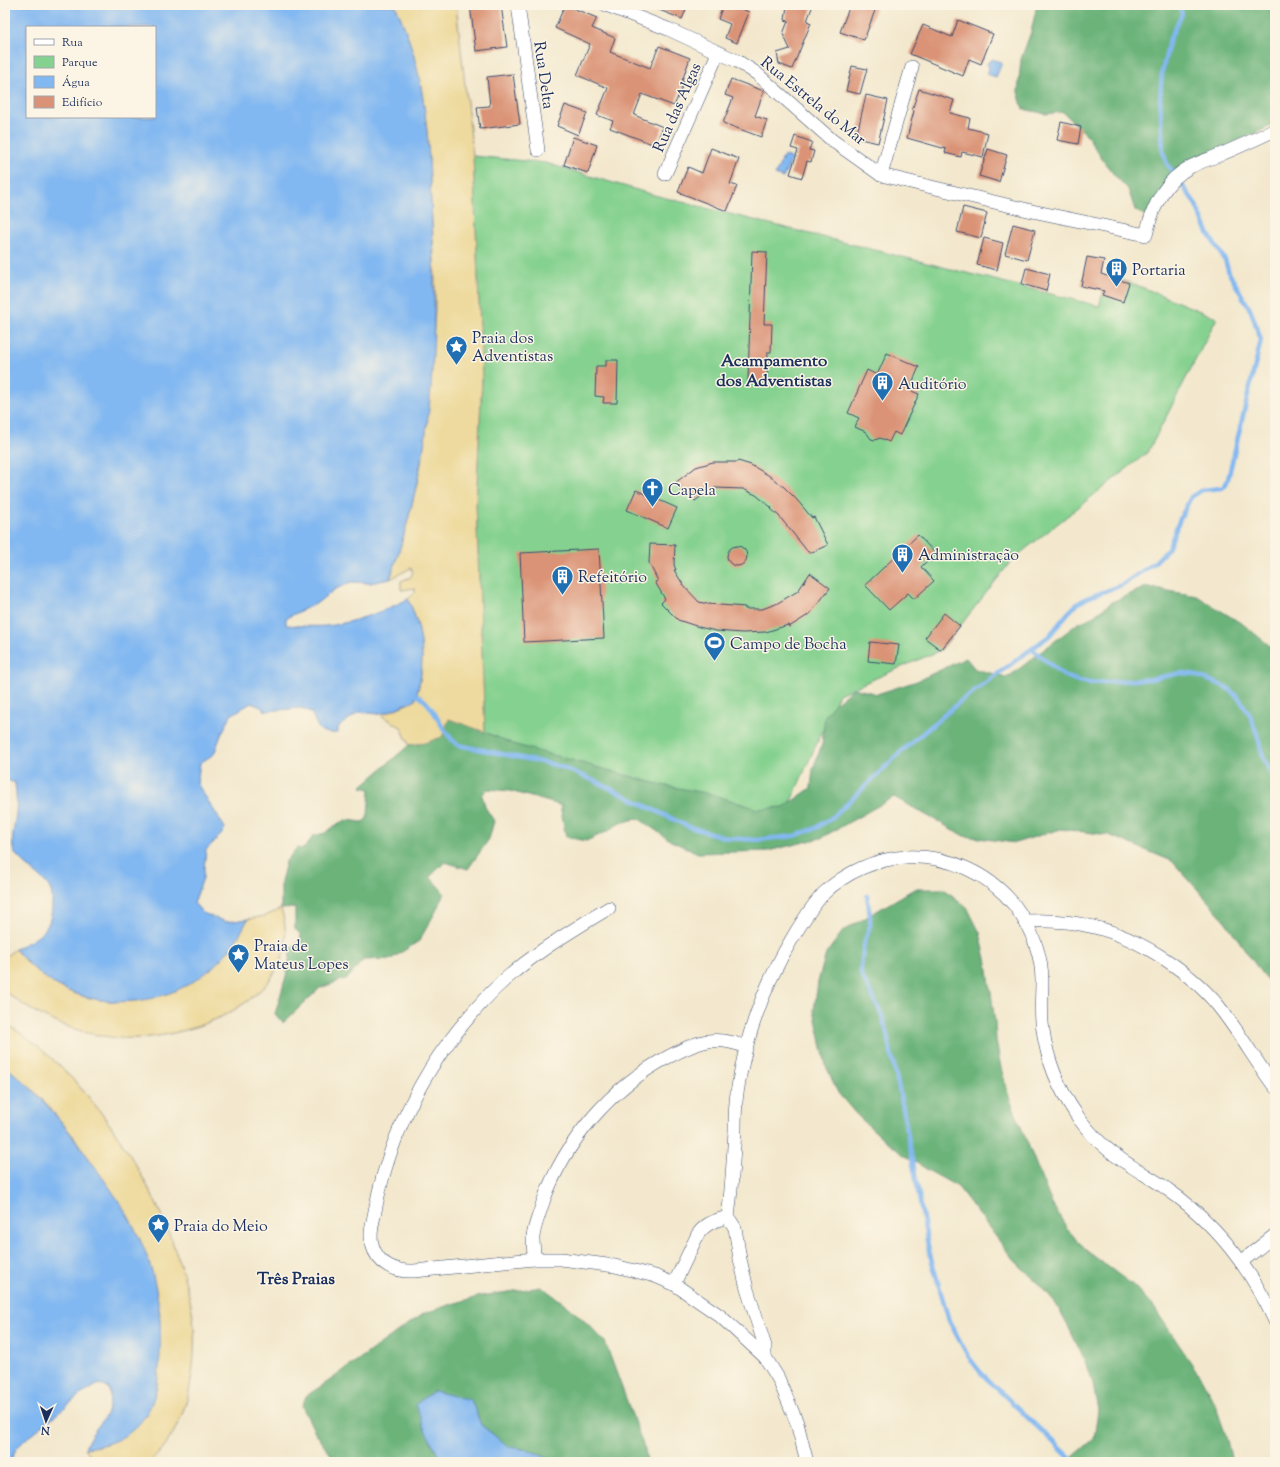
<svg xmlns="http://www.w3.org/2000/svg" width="1280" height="1467" font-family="'Sorts Mill Goudy',serif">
<rect width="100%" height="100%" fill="#fcf5e5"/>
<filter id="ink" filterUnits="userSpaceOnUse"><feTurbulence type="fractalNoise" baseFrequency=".025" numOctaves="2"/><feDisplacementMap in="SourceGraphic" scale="8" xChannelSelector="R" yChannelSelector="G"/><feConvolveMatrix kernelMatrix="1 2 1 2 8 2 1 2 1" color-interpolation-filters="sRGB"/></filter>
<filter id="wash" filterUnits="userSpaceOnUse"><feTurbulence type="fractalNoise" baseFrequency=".012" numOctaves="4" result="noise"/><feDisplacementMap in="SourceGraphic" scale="16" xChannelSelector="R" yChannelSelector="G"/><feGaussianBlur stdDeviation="0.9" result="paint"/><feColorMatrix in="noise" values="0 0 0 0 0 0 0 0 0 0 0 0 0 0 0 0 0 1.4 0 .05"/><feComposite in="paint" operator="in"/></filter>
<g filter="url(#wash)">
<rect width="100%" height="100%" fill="#f3e8cd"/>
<path fill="#85d18f" stroke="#508076" d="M 473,156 L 546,163 L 654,195 L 1099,306 L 1108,276 L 1139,286 L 1217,318 L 1148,452 L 1013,559 L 941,650 L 839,694 L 782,821 L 485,738 L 476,504 L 482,378 Z"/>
<g fill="#6cb37a" stroke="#44716c">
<path d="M 1037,5 L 1275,5 L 1275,124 L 1194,162 L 1173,192 L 1157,209 L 1148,217 L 1135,210 L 1128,189 L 1116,177 L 1104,162 L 1086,134 L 1063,112 L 1046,114 L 1023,109 L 1018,92 L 1021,59 L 1031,32 Z"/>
<path d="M 1146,587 L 1197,596 L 1244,625 L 1275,650 L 1275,988 L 1262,974 L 1223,918 L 1172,861 L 1109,835 L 1061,829 L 1015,843 L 964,836 L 894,797 L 821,838 L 768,851 L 698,853 L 671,841 L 638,818 L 618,824 L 608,831 L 586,841 L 566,837 L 560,805 L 510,791 L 487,789 L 482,795 L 485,807 L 494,821 L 489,839 L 468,869 L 445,862 L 430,877 L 444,893 L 436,911 L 419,941 L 391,959 L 363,960 L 348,978 L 320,988 L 283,1023 L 275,1014 L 287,973 L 291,947 L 300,942 L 301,935 L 295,929 L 295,908 L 281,909 L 281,882 L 286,861 L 297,848 L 302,849 L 306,847 L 313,836 L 325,833 L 339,823 L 348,820 L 362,822 L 366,820 L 368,815 L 370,789 L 361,787 L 409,745 L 424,743 L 449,719 L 475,728 L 516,745 L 662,785 L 711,794 L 758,809 L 784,807 L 811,788 L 813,769 L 822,744 L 825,716 L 834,704 L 854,688 L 877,694 L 917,681 L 966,658 L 975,669 L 1005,677 L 1011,675 L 1077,624 L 1094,616 L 1112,602 Z"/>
<path d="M 914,889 L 944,889 L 967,907 L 980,933 L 987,963 L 995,1022 L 996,1040 L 1001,1068 L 1009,1097 L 1052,1204 L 1068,1230 L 1087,1251 L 1134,1286 L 1153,1306 L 1202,1379 L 1216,1407 L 1225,1433 L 1232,1462 L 1067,1462 L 1094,1439 L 1098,1411 L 1093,1383 L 1082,1355 L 1070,1330 L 1056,1304 L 1034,1279 L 1013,1259 L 958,1187 L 931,1172 L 901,1153 L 879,1135 L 857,1115 L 838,1093 L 826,1066 L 814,1010 L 818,982 L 826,954 L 843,931 Z"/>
<path d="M 542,1287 L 569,1307 L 590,1326 L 605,1342 L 645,1450 L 647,1462 L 556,1462 L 529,1450 L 509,1447 L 481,1425 L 471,1401 L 423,1426 L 442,1462 L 336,1462 L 315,1432 L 302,1406 L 306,1396 L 329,1381 L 398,1331 L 425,1313 L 452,1304 L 481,1296 Z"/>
</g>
<g fill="#eeda9e" stroke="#84847e">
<path d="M 395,5 L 456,5 L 473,156 L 482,378 L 476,504 L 485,732 L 449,719 L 442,737 L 424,743 L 409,745 L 401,727 L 379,714 L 388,712 L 415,701 C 426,666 424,633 408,599 L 415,593 L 415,588 L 401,590 L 401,581 L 411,577 L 413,571 L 411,568 L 390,579 C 407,528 421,477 427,423 C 429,407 430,391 431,375 C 432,353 434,331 435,309 C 436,273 433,238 431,203 C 428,132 426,71 395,5 Z"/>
<path d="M 281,909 C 311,997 187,1043 118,1038 C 77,1034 37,1018 5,991 L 5,957 L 15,949 L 26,962 L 68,991 L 85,997 L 102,1000 L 119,1002 L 210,970 L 232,947 L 248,919 L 265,916 Z"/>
<path d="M 5,1023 C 84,1071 146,1166 176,1252 C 183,1273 190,1294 193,1317 C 196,1341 194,1367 189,1392 C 182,1419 171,1443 150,1462 L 95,1462 L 85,1448 L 108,1444 L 160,1314 L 152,1271 L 113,1193 L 74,1137 L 45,1102 L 28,1086 L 5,1066 Z"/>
</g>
<g fill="#82b8f1" stroke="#4e74a8" fill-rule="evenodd">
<path d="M 5,5 L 395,5 C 426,71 428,132 431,203 C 434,264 436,326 431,387 C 426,453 411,517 390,579 L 370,583 L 351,582 L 334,590 L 317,603 L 286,618 L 286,625 C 302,626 324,628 339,624 C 363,619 386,610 408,599 C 424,634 426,664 415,700 L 388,712 L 379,714 L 359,712 L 338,727 L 338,733 C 317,734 319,729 311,712 L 301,708 L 266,711 L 259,706 L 251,703 L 231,715 L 221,735 L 214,754 L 200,763 L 197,783 C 206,799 216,812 225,828 L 221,835 L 206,850 L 203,878 L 194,903 L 203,913 L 226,922 L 248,919 C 241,933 233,947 221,959 C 178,1005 107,1015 53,983 C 38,974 26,962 15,949 C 37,938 52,932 52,904 C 53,895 51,888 45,882 C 39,875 17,858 14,852 C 10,843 15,823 16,813 C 17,803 16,793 15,783 L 5,779 ZM 27,27 L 155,27 L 155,117 L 27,117 Z"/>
<path d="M 993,59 L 1002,63 L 996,77 L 987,74 L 989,68 L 987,63 Z"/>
<path d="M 784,155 L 792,159 L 783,178 L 775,175 Z"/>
<path d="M 5,1066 C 39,1092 65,1125 90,1160 C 106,1183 124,1206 136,1231 C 160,1278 164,1326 158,1378 C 153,1421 127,1444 85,1448 C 93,1425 115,1418 109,1388 L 99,1384 L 80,1395 L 26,1439 L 16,1449 L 10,1462 L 5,1462 Z"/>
<path d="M 434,1391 L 471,1400 L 481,1425 L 509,1447 L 529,1450 L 556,1462 L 442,1462 L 423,1426 L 416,1404 Z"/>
</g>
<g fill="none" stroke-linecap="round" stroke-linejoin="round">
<g stroke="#82b8f1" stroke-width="4.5">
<path d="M 1032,649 L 1063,675 L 1078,681 L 1091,683 L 1151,679 L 1181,673 L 1193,674 L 1226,687 L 1239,698 L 1250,715 L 1257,734 L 1263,757 L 1275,782"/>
<path d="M 417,695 C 436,705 440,732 458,745 L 551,764 L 564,768 L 597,782 L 689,827 L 728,838 L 756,840 L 794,836 L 816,828 L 833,817 L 904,749 L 962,700 L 1049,636 L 1068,613 L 1077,604 L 1087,598 L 1122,585 L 1154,563 L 1168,549 L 1180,519 L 1191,497 L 1202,490 L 1221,488 L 1225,486 L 1228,479 L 1261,340 L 1251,311 L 1229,273 L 1225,260 L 1209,235 L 1195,203 L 1167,164 L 1163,152 L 1160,98 L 1162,72 L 1170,38 L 1182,14 L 1179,5"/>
<path d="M 867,896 L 870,916 L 870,925 L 864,944 L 861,965 L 861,974 L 880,1011 L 885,1026 L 901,1098 L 929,1251 L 949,1321 L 968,1356 L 981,1373 L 1074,1462"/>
</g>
</g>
<g id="blocks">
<g fill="#da9376">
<path d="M 470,5 L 501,5 L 507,47 L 476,51 Z"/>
<path d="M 565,5 L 597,18 L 592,28 L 615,38 L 610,52 L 650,68 L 659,46 L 690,58 L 682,81 L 684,82 L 674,106 L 642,94 L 634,115 L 663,127 L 655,145 L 610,128 L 613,121 L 597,115 L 608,88 L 577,75 L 590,44 L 555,28 Z"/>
<path d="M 649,5 L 688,5 L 682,19 L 649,6 Z"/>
<path d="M 723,5 L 732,5 L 749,12 L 737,43 L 725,38 L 730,24 L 718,19 Z"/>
<path d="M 787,5 L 813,5 L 807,21 L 811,23 L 792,69 L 779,64 L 777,53 L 790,49 L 783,34 L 788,21 L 785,20 Z"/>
<path d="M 850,5 L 877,5 L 864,40 L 840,32 Z"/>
<path d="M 958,20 L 993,34 L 981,64 L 969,59 L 963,76 L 910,54 L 923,25 L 952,37 Z"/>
<path d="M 852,66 L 867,69 L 860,94 L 846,91 Z"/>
<path d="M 513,74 L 520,124 L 480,129 L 477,107 L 490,106 L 487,77 Z"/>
<path d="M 731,79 L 764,91 L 755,116 L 767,120 L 761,137 L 723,123 L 733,98 L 725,95 Z"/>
<path d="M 919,89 L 954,100 L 950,113 L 970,118 L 968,128 L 988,133 L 983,157 L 962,152 L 961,157 L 945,153 L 946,149 L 907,138 L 914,111 L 912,110 Z"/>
<path d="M 866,95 L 888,100 L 878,143 L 856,138 Z"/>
<path d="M 565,105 L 587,113 L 578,135 L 557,126 Z"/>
<path d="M 1061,122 L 1081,127 L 1078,144 L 1057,140 Z"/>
<path d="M 795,136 L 812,142 L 809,150 L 814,151 L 811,162 L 807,161 L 802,178 L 790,174 L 798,150 L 791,148 Z"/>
<path d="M 573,137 L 597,145 L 588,173 L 564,165 Z"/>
<path d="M 711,148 L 739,159 L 730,184 L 737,186 L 727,211 L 678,192 L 688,167 L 702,173 Z"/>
<path d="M 988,149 L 1007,155 L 999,182 L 979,176 Z"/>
<path d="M 963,207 L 987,213 L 981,238 L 957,232 Z"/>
<path d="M 1013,224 L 1035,230 L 1027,260 L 1005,254 Z"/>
<path d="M 984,238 L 1003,243 L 997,270 L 977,265 Z"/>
<path d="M 752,251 L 767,252 L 764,324 L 772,324 L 771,352 L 768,352 L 767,382 L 748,381 Z"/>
<path d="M 1087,257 L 1104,260 L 1101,274 L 1129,283 L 1123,302 L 1102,295 L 1104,291 L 1081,286 Z"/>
<path d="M 1026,268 L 1050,274 L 1046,291 L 1022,284 Z"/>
<path d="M 887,353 L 919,367 L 909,390 L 919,394 L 900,435 L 894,432 L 889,442 L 880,438 L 875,440 L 871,439 L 866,432 L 855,427 L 859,418 L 848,413 L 867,370 L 877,375 Z"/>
<path d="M 606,360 L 618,360 L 617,403 L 603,403 L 604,397 L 595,396 L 596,366 L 606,366 Z"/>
<path d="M 738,461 L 751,465 L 768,475 L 784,487 L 797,500 L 812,518 L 814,517 L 828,545 L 812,552 L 808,552 L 779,516 L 771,509 L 772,508 L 756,495 L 743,489 L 715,488 L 710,490 L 695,501 L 686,489 L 684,494 L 675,483 L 696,467 L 713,462 L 737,462 Z"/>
<path d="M 636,490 L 677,508 L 668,528 L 627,510 Z"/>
<path d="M 918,535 L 935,553 L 921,567 L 934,581 L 914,599 L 908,593 L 889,610 L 865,585 Z"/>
<path d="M 650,544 L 675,545 L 674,565 L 676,570 L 674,570 L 684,586 L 699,602 L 708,604 L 745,607 L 745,609 L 762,609 L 776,604 L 798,591 L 810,573 L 830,588 L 810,614 L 789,627 L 788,625 L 766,632 L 742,633 L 716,631 L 699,627 L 678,620 L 661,603 L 665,599 L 655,582 L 658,581 L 649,563 Z"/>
<circle cx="737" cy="556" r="10"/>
<path d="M 599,549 L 604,638 L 524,642 L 520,553 Z"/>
<path d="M 944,613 L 960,626 L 941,650 L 925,638 Z"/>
<path d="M 870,642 L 899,645 L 896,664 L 868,661 Z"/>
</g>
</g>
</g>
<g filter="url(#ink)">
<use href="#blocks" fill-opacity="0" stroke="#3b4b6f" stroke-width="1"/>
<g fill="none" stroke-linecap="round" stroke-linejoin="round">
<defs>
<g id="street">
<path d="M 518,5 L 538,150"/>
<path d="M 606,5 L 668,29 L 737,61 L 756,73 L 833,141 L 881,175 L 1032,211 L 1146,235 C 1152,208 1165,180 1190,167 C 1201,161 1213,158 1224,153 C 1241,146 1258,138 1275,130"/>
<path d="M 665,174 L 718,53"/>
<path d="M 881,175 L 912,67"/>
<path d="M 609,908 C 564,935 519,962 483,1001 C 464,1022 446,1044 431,1068 C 404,1112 384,1161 375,1211 C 373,1222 369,1234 372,1244 C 377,1264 395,1272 414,1271 L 534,1259 L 561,1259 L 615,1266 L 655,1276 L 674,1284 L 719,1315 L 765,1357 L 778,1378 L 788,1401 L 797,1423 L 807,1462"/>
<path d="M 1025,921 C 1047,920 1072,921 1094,927 C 1140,938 1195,974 1223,1012 C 1242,1037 1257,1063 1275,1087"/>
<path d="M 534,1259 C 534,1252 533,1244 533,1237 C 534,1226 540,1213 543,1202 C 565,1141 611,1087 668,1057 C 697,1042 713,1034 746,1047"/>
<path d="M 1241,1262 L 1275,1235"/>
<path d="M 674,1284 L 698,1234 C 706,1223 716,1220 728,1217"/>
<path d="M 765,1357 L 765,1346 L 747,1289 L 740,1259 L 735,1228 L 728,1217 C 732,1188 733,1160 735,1131 C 735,1119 735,1106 737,1093 C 745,1038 764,985 793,937 C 802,922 812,906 824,893 C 846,872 876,859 906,857 C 948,855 989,873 1015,906 C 1031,928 1042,954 1042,981 C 1042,997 1040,1014 1043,1030 C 1047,1060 1059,1089 1076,1114 C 1090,1135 1110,1153 1131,1166 C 1143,1174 1155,1180 1167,1189 C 1215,1222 1251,1269 1275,1321"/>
</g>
</defs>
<use href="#street" stroke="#3b4b6f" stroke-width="14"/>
<use href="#street" stroke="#fff" stroke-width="13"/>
</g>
</g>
<defs>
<symbol id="building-pin" viewBox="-11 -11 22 30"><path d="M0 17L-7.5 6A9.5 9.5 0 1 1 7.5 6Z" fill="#1f6fb2" stroke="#fcf5e5"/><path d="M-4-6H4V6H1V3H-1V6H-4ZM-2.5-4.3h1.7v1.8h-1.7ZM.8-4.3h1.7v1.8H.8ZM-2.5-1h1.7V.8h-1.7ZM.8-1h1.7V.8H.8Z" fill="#fff"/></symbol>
<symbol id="sight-pin" viewBox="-11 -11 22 30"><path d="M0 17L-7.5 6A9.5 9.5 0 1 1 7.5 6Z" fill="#1f6fb2" stroke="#fcf5e5"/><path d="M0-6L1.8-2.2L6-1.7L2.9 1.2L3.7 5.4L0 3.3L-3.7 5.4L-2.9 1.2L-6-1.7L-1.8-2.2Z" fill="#fff"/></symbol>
<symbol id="church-pin" viewBox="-11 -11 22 30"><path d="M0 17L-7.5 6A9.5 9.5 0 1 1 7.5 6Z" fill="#1f6fb2" stroke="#fcf5e5"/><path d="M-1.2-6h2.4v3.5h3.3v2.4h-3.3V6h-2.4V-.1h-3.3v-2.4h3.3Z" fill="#fff"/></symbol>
<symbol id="stadium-pin" viewBox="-11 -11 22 30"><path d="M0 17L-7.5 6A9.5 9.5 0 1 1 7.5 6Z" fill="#1f6fb2" stroke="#fcf5e5"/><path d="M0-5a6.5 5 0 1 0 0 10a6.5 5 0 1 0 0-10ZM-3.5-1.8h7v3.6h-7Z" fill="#fff"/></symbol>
</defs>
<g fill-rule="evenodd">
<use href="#building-pin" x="1104" y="256" width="25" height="34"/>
<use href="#sight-pin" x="444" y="334" width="25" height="34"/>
<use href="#building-pin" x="870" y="370" width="25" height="34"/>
<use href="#church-pin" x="640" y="476" width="25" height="34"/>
<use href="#building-pin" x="890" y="542" width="25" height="34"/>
<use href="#building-pin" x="550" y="564" width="25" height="34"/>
<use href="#stadium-pin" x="702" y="630" width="25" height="34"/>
<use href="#sight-pin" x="226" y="942" width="25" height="34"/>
<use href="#sight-pin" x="146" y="1212" width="25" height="34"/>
</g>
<g text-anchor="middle" stroke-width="3" stroke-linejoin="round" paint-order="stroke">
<g font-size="16" fill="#1b2f5e" stroke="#fcf5e5">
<text transform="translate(545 75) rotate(82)" y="6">Rua Delta</text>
<text transform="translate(814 100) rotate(39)" y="6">Rua Estrela do Mar</text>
<text transform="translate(676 107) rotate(-66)" y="6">Rua das Algas</text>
</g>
<g font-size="16" fill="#1b2f5e" stroke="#fcf5e5" text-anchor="start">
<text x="1132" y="275">Portaria</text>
<text x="472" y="343">Praia dos<tspan x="472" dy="18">Adventistas</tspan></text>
<text x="898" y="389">Auditório</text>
<text x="668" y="495">Capela</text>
<text x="918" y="560">Administração</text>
<text x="578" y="582">Refeitório</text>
<text x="730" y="649">Campo de Bocha</text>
<text x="254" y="951">Praia de<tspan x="254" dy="18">Mateus Lopes</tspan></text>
<text x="174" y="1231">Praia do Meio</text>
</g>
<g font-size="17" font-weight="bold" fill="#1b2f5e" stroke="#fcf5e5">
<text x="774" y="366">Acampamento<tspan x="774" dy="20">dos Adventistas</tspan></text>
<text x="296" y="1284">Três Praias</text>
</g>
</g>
<rect width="1280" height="1467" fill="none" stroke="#fcf5e5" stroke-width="20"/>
<rect x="26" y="26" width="130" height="92" fill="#fcf5e5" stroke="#a2a6af"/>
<rect x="34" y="39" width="20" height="6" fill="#ffffff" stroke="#a2a6af"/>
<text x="62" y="46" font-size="12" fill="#1b2f5e">Rua</text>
<rect x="34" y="56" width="20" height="12" fill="#85d18f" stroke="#a2a6af"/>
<text x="62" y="66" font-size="12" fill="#1b2f5e">Parque</text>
<rect x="34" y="76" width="20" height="12" fill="#82b8f1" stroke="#a2a6af"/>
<text x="62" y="86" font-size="12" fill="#1b2f5e">Água</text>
<rect x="34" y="96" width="20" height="12" fill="#da9376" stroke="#a2a6af"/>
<text x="62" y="106" font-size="12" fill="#1b2f5e">Edifício</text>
<g transform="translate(46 1421) rotate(183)" stroke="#fcf5e5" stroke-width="3" paint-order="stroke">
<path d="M0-3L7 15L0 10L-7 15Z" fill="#1b2f5e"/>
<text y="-6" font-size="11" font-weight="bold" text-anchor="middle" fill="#1b2f5e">N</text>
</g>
</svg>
